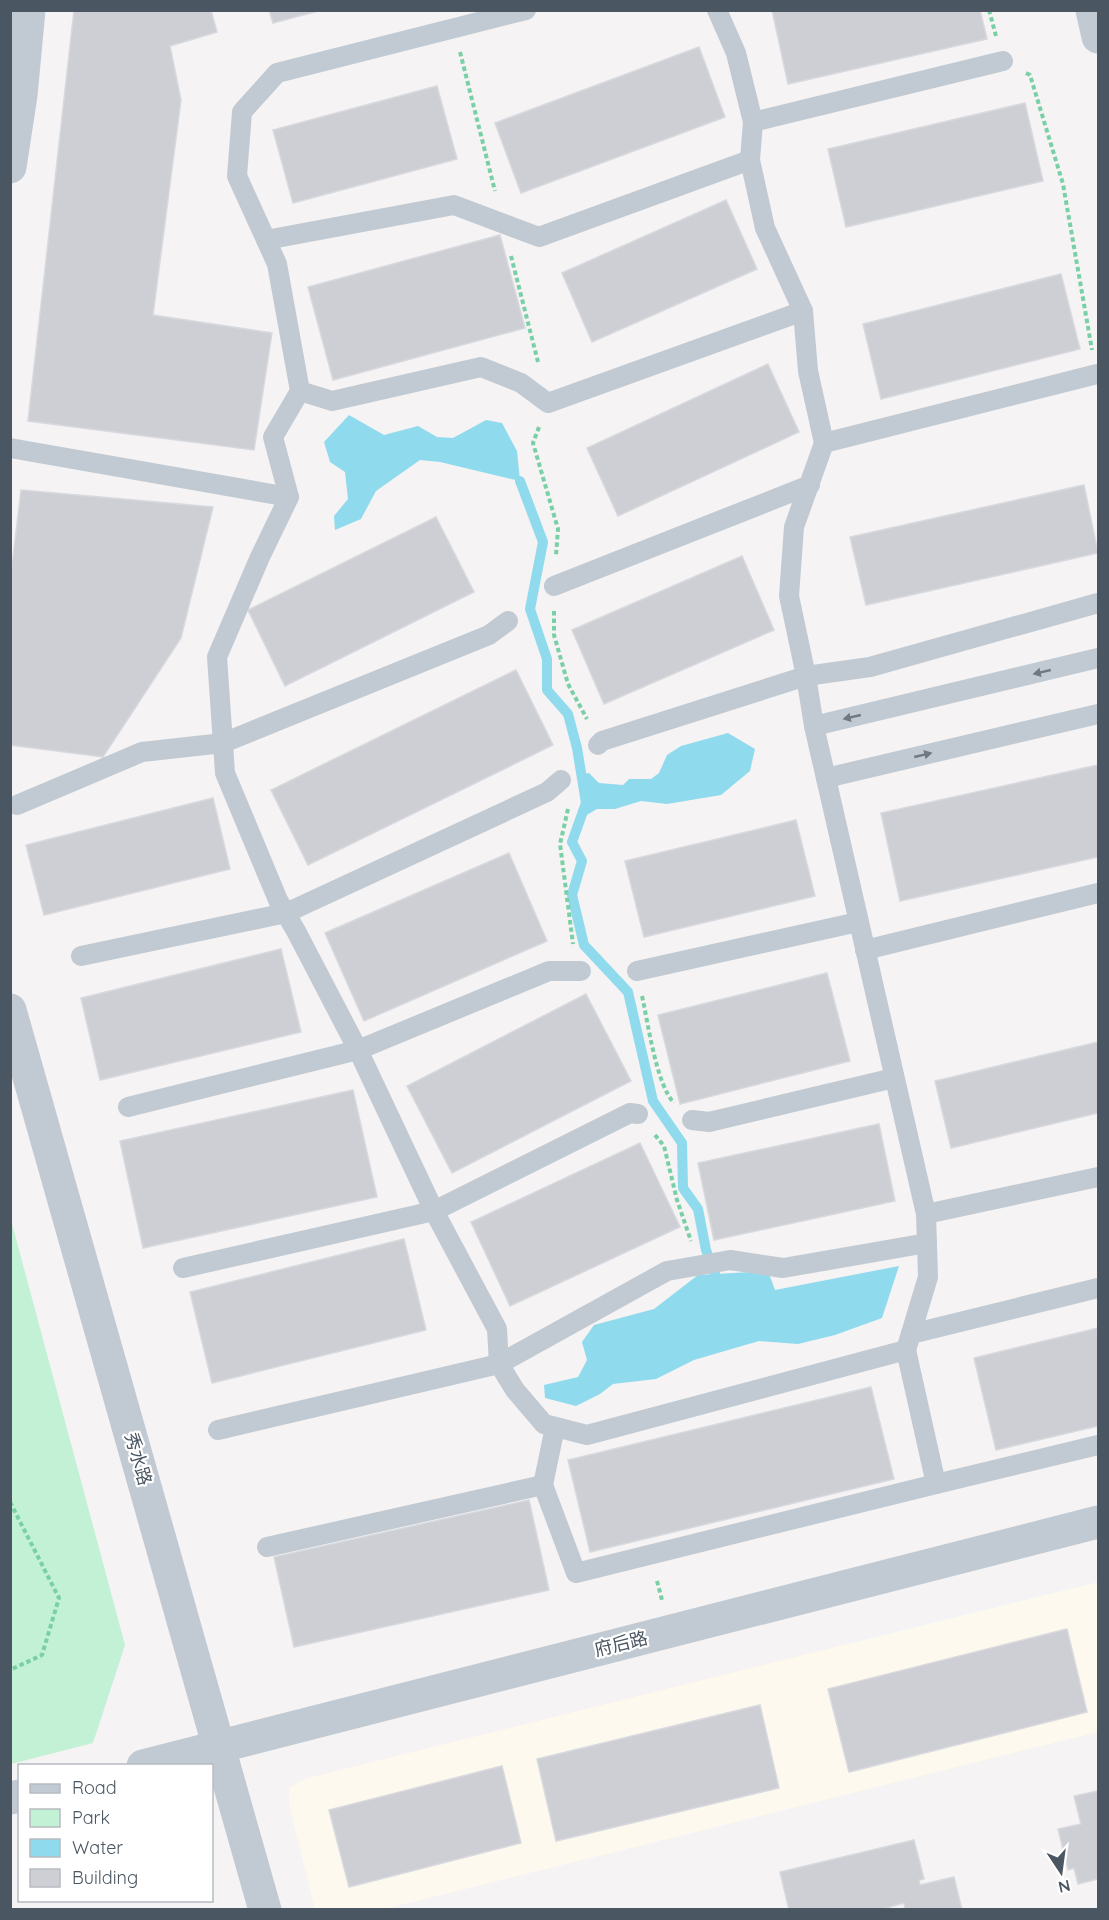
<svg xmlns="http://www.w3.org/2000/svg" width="1109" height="1920" font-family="Quicksand,'Noto Sans SC',sans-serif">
<rect width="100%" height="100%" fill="#f5f3f3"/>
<path fill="#fdf9ef" d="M 1098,1582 L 1098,1732 L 385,1909 L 315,1909 L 289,1805 L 289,1788 L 304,1779 Z"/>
<path fill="#c3f1d5" d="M 11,1220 L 125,1645 L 93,1743 L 11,1764 Z"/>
<g fill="#90daee">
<path d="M 349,415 L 384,435 L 418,426 L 437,437 L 453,438 L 486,420 L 502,423 L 517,451 L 520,481 L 440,462 L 420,460 L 376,491 L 361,519 L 335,530 L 334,516 L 348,499 L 345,472 L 330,462 L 324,442 Z"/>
<path d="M 728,733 L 755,749 L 750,771 L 721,795 L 667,804 L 641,801 L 615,809 L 597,809 L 580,819 L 586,803 L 581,775 L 589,773 L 599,783 L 623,785 L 629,779 L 651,779 L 659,773 L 667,755 L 681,746 Z"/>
<path d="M 899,1266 L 882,1318 L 835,1335 L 798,1344 L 759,1341 L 694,1360 L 656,1379 L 613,1384 L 600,1394 L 576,1406 L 545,1398 L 544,1385 L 578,1377 L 587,1360 L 582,1342 L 594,1325 L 654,1309 L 698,1275 L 768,1271 L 775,1290 Z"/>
</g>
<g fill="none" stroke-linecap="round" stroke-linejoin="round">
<path stroke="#90daee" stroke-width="10" d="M 520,481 L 543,542 L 530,609 L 547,659 L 547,690 L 568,714 L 577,748 L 586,803 L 572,842 L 582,861 L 572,895 L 584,945 L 628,992 L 653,1101 L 682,1143 L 683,1188 L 698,1209 L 706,1250 L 715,1274"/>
</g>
<g fill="#cdcfd5" stroke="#d7d9de" stroke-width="1.5">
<path d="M 74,10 L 211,10 L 217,32 L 170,46 L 181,100 L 153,315 L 272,333 L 254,450 L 28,421 Z"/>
<path d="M 269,10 L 322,10 L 273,23 Z"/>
<path d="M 772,10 L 980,10 L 987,39 L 788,84 Z"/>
<path d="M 699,47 L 725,117 L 521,193 L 495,123 Z"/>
<path d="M 437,86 L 457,159 L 293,203 L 273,130 Z"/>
<path d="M 1025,103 L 1043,181 L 846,227 L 828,149 Z"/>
<path d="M 726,200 L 757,269 L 592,342 L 562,273 Z"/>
<path d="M 500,235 L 525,328 L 333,380 L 308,287 Z"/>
<path d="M 1061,274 L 1080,349 L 881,399 L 863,324 Z"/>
<path d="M 768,364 L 799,432 L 618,516 L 587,448 Z"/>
<path d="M 1084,485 L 1098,553 L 866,605 L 850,537 Z"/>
<path d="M 21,490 L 213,507 L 181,638 L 103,757 L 10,745 L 10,582 Z"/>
<path d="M 436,517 L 474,592 L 285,686 L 248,610 Z"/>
<path d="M 742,556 L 774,630 L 604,704 L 572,630 Z"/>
<path d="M 516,670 L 553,745 L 308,865 L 271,790 Z"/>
<path d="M 1098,765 L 1098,857 L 900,901 L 881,813 Z"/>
<path d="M 213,798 L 230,869 L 44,915 L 26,845 Z"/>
<path d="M 796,820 L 815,896 L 644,937 L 625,861 Z"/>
<path d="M 509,853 L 547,941 L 364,1021 L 325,933 Z"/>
<path d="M 281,949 L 301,1032 L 100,1080 L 81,998 Z"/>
<path d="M 827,973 L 850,1061 L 680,1104 L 658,1015 Z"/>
<path d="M 586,994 L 631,1081 L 452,1173 L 407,1086 Z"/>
<path d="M 1098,1042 L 1098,1113 L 951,1148 L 935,1081 Z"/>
<path d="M 353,1090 L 377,1197 L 143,1248 L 120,1141 Z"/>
<path d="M 879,1124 L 895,1201 L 714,1240 L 698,1163 Z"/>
<path d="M 640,1143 L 680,1227 L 510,1306 L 471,1222 Z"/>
<path d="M 404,1239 L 426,1330 L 212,1383 L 190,1292 Z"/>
<path d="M 1098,1328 L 1098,1426 L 996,1450 L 974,1358 Z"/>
<path d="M 871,1387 L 894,1479 L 590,1552 L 568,1460 Z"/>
<path d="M 529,1500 L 549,1590 L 294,1647 L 274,1557 Z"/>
<path d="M 1067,1629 L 1087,1712 L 849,1772 L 828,1689 Z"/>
<path d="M 760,1705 L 779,1788 L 556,1841 L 537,1759 Z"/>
<path d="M 502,1766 L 521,1843 L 349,1887 L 329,1810 Z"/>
<path d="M 1098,1791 L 1098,1879 L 1078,1884 L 1074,1868 L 1068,1870 L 1058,1829 L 1081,1824 L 1074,1796 Z"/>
<path d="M 914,1840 L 924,1879 L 919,1880 L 920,1885 L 954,1877 L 962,1910 L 905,1910 L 904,1903 L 879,1910 L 789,1910 L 780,1872 Z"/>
</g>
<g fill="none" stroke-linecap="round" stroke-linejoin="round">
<g stroke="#7ad0a6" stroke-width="4" stroke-dasharray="4.5 3" stroke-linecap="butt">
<path d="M 989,10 L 996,36"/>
<path d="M 460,52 L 495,191"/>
<path d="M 1026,73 L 1030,75 L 1063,184 L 1092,350"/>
<path d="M 511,256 L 538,362"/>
<path d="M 539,427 L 533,443 L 558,529 L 556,555"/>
<path d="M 554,611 L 554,635 L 568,684 L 587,719"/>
<path d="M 568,809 L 560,844 L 573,944"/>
<path d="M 642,996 C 648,1022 656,1084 674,1103"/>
<path d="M 655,1135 L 664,1146 L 677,1200 L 691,1241"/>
<path d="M 10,1502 L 59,1598 L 42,1655 L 10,1670"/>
<path d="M 657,1581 L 662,1600"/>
</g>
<g stroke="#c1cad2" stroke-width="20">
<path d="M 526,10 L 277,73 L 242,112 L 237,176 L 277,264 L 300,391 L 273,437 L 289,497 L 260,557 L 217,657 L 225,773 L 278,900 L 296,931 L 358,1050 L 434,1211 L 497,1329 L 499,1364 L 515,1390 L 544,1424 L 587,1435 L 906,1350 L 928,1277 L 926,1214 L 814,726 L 806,676 L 789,596 L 794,527 L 824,443 L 808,371 L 803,311 L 765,228 L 750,160 L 753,122 L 736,53 L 717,10"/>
<path d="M 753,122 L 1003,61"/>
<path d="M 266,240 L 454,205 L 539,237 L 750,160"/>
<path d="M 300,391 L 332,401 L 481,367 L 521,383 L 548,403 L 803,311"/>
<path d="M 824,443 L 1097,374"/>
<path d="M 10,448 L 289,497"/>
<path d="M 554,586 L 810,485"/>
<path d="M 814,726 L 1098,658"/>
<path d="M 598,745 L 602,741 L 806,676 L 870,667 L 1098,603"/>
<path d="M 826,778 L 1098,714"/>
<path d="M 17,805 L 142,752 L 223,743 L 489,635 L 508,621"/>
<path d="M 865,950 L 1098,893"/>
<path d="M 81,956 L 286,913 L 547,792 L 561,780"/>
<path d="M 637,971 L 858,922"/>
<path d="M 128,1107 L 358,1050 L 549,971 L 581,971"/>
<path d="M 692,1120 L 709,1122 L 894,1078"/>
<path d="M 926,1214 L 1098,1177"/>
<path d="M 183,1268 L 434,1211 L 630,1113 L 638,1114"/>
<path d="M 911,1334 L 1098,1288"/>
<path d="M 906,1350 L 936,1484 L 1098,1445"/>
<path d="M 555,1427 L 543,1485 L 576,1573 L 936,1484"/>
<path d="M 218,1430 L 499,1364 L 667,1271 L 730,1260 L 783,1268 L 927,1243"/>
<path d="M 267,1547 L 543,1485"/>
</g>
<g stroke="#c1cad2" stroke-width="33">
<path d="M 1092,10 L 1098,37"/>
<path d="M 10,167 L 21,95 L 29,10"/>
<path d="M 10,1010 L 265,1910"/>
<path d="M 143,1766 L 1098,1522"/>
<path d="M 10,1798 L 20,1796"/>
</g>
</g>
<defs><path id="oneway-solid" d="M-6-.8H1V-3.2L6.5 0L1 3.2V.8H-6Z" transform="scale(1.5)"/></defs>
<g fill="#6e7983">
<use href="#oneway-solid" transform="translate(1042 672) rotate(167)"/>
<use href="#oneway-solid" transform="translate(852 717) rotate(167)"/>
<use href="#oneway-solid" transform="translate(923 755) rotate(-13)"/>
</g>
<g text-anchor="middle" stroke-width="4.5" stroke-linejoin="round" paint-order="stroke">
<g font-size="18" fill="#4a5661" stroke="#fff">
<text transform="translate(138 1459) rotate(74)" y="6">秀水路</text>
<text transform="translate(621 1644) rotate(-14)" y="6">府后路</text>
</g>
</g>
<rect width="1109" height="1920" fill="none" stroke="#4a5661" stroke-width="24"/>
<rect x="18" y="1764" width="195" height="138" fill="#ffffff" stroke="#b7bbc0" stroke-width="1.5"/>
<rect x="30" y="1784" width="30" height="9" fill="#c1cad2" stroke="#b7bbc0" stroke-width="1.5"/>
<text x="72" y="1794" font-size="18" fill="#4a5661">Road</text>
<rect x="30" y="1809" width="30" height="18" fill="#c3f1d5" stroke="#b7bbc0" stroke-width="1.5"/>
<text x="72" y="1824" font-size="18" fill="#4a5661">Park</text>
<rect x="30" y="1839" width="30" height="18" fill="#90daee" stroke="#b7bbc0" stroke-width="1.5"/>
<text x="72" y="1854" font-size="18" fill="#4a5661">Water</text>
<rect x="30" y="1869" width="30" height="18" fill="#cdcfd5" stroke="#b7bbc0" stroke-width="1.5"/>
<text x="72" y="1884" font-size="18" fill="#4a5661">Building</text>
<g transform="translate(1061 1872) rotate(167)" stroke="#ffffff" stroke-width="4.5" paint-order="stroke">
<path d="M0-4.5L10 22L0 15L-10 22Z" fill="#4a5661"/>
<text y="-9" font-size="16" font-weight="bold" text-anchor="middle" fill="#4a5661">N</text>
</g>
</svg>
